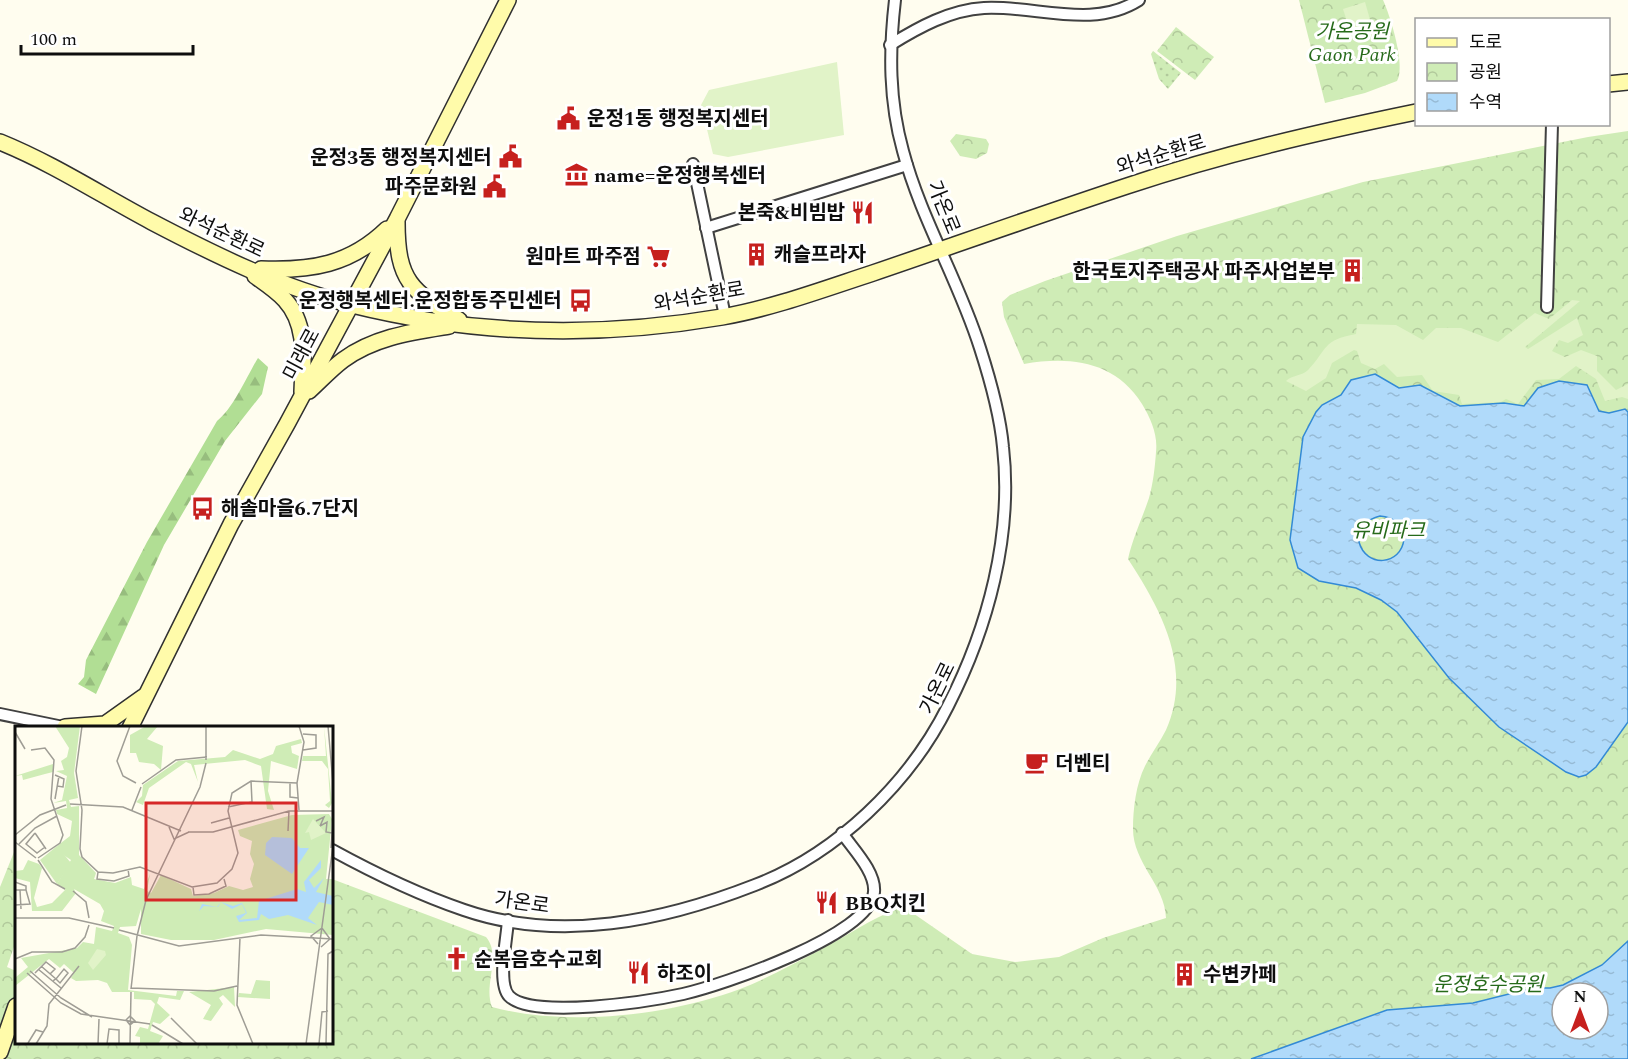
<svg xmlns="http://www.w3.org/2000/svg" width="1628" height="1059" font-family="Spectral,'Noto Sans KR',serif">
<defs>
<pattern id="grass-dots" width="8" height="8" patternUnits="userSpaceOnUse" patternTransform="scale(1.5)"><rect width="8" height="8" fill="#cfecb6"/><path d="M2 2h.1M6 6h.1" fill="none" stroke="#b1c99b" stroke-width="1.8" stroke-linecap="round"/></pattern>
<pattern id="forest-firs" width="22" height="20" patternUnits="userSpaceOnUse" patternTransform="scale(1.5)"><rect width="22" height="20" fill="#b1de94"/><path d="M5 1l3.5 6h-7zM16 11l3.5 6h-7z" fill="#97bd7e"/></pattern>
<pattern id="park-crowns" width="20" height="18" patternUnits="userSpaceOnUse" patternTransform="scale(1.5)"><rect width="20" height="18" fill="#cfecb6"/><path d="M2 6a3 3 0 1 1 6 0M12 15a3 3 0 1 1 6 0" fill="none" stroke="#b1c99b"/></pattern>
<pattern id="water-ripples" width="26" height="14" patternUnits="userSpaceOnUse" patternTransform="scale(1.5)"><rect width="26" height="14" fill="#b0dafa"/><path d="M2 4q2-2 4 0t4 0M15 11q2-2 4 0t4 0" fill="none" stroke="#96bad5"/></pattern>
</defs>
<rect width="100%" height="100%" fill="#fffdef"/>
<path fill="url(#grass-dots)" d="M 1153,51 L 1181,73 L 1168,89 L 1159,79 L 1151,54 Z"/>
<path fill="url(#forest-firs)" d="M 258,358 L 268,367 L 262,394 L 225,441 L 164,545 L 96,694 L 78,684 L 84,677 L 86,660 L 147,542 L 217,421 C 233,409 247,376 258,358 Z"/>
<g fill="url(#park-crowns)" fill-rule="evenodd">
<path d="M 1299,0 L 1383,0 C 1390,15 1406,66 1397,81 L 1365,93 L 1325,103 Z"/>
<path d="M 1176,27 L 1214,57 L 1195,80 L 1157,51 Z"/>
<path d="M 1628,131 L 1628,1059 L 0,1059 L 0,887 L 16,847 L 16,941 L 7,967 L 16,971 L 16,1042 L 332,1042 L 332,879 L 486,937 C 502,956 483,985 492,1007 C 566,1027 668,1016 740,989 C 766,979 793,964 818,951 C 845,937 870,919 899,908 L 907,909 L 972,954 L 1015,962 L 1059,957 L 1103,938 L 1166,918 C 1165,885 1133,863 1133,829 C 1133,809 1136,784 1145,766 C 1151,754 1160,742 1166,730 C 1193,669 1162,611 1128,559 C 1133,537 1142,519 1149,498 C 1153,484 1155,467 1156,452 C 1158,435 1151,419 1142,404 C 1115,361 1070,356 1024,364 L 1004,317 L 1002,302 L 1010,295 L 1045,281 L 1177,236 L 1363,182 L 1588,137 ZM 1562,993 L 1598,993 L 1598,1029 L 1562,1029 Z"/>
<path d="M 956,134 L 986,139 L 989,144 L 987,153 L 976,159 L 960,156 L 950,141 Z"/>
</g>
<g fill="#e1f3c8">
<path d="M 1365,2 L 1374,34 L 1353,40 L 1343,9 Z"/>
<path d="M 837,62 L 844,135 L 728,157 L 713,154 L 701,105 L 709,90 Z"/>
<path d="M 1572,300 L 1580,301 L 1525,347 L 1528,349 L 1577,318 L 1583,335 L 1568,343 L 1559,340 L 1552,351 L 1565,357 L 1581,350 L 1597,356 L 1597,371 L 1616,390 L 1628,384 L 1628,399 L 1622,397 L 1605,401 L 1596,379 L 1576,366 L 1559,379 L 1536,380 L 1518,404 L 1506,399 L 1501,402 L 1462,404 L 1459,395 L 1433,391 L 1422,375 L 1397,377 L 1384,364 L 1375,369 L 1361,363 L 1357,351 L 1354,350 L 1332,363 L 1326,378 L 1306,391 L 1286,381 C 1292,375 1302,376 1308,370 C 1328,349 1322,340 1356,334 L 1357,324 L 1396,325 L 1423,340 L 1436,328 L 1461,328 L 1498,342 L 1535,313 L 1549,319 Z"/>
</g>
<g fill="url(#water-ripples)" stroke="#338ad5" stroke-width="1.5" fill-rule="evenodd">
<path d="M 1375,374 L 1399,388 L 1420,385 L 1460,406 L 1504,403 L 1524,406 L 1538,388 L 1559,381 L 1587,385 L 1599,411 L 1609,413 L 1625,409 L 1628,412 L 1628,722 L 1596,767 L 1586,775 L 1579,777 L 1566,772 L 1499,727 L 1449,678 L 1397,612 L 1381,600 L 1356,588 L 1319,581 L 1298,568 L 1290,540 L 1303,437 L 1316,412 L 1322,405 L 1341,395 L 1351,380 ZM 1380,516 C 1394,517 1402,525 1404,539 C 1401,566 1366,568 1359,542 C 1359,528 1367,519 1380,516 Z"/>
<path d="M 1628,941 L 1628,1059 L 1251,1059 L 1387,1010 L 1473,1003 L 1533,988 L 1550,988 L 1563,985 L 1602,965 ZM 1562,993 L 1598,993 L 1598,1029 L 1562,1029 Z"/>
</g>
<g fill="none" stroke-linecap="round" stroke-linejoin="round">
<defs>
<g id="street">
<path d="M 890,45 C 919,27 950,10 984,8 C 1036,5 1092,30 1139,0"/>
<path d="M 693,164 L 725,316"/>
<path d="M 706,228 L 907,165"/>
<path d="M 1547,307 L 1552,124"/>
<path d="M 0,714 L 68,728"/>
<path d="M 332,850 C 374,873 417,894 464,910 C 560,943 663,921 755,885 C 836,854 909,784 948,706 C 988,628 1013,535 1003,447 C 1000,414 990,379 980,348 C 959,281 921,219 903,151 C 889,101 889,52 895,0"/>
<path d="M 508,920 C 507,938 497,983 509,996 C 532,1020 651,1001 683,994 C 722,985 871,935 874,892 C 876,872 853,849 842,833"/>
</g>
<g id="secondary">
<path d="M 1608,84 L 1628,82"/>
<path d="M 0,142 C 54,164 101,195 152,222 C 215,255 282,288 352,305 C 473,335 599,338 722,317 C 773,308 824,289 873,273 C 958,244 1042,214 1127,186 C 1222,154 1319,132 1416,112"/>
<path d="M 397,222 C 397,281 411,291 459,320"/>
<path d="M 261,269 C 311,271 350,265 387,229"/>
<path d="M 255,276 C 265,283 277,291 285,300 C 308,325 303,361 302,392"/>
<path d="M 309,391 C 320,381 331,369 343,360 C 374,337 412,332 449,326"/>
<path d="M 65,727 L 105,724 L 143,697"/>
<path d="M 130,728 L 231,524 L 287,424 L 397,219 L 508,0"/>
<path d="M 0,1052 L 16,1006"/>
</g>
</defs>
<use href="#street" stroke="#414141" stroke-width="14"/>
<use href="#secondary" stroke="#303030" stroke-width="18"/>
<use href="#street" stroke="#fff" stroke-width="10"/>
<use href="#secondary" stroke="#fffbaa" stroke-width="15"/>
</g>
<defs>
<symbol id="civic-bare" viewBox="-9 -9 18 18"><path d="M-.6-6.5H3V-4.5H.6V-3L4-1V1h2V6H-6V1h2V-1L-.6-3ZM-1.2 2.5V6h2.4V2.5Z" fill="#c6201e" stroke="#fff" stroke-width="2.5" paint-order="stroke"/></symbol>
<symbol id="museum-bare" viewBox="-9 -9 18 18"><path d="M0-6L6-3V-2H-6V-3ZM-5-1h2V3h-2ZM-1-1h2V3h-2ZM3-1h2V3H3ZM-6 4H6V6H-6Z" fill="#c6201e" stroke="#fff" stroke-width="2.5" paint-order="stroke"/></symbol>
<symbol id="restaurant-bare" viewBox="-9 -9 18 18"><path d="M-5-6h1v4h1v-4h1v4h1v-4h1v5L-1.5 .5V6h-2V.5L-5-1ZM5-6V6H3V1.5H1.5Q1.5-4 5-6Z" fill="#c6201e" stroke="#fff" stroke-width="2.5" paint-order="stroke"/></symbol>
<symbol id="building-bare" viewBox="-9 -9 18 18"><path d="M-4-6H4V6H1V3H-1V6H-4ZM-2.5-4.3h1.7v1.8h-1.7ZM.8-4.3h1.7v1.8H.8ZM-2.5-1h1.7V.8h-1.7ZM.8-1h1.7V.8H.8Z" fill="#c6201e" stroke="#fff" stroke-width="2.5" paint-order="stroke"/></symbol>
<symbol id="supermarket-bare" viewBox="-9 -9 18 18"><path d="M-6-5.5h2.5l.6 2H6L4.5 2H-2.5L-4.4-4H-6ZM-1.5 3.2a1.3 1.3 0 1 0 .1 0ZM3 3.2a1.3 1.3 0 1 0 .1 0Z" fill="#c6201e" stroke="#fff" stroke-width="2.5" paint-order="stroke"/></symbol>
<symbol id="bus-bare" viewBox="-9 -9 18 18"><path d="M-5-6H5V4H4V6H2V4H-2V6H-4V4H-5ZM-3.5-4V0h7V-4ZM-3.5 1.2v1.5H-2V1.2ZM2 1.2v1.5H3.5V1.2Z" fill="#c6201e" stroke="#fff" stroke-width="2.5" paint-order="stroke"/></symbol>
<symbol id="cafe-bare" viewBox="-9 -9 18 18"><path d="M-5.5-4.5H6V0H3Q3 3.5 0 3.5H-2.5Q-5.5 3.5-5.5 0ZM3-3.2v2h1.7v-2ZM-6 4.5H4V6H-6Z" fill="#c6201e" stroke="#fff" stroke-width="2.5" paint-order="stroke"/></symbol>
<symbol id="church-bare" viewBox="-9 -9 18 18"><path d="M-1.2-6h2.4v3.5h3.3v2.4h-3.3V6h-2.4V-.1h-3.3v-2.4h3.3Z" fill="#c6201e" stroke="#fff" stroke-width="2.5" paint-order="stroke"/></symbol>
</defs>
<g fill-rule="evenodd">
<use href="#civic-bare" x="552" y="102" width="33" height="33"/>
<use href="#civic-bare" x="494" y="140" width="33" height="33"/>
<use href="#museum-bare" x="560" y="158" width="33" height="33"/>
<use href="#civic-bare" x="478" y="170" width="33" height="33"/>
<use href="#restaurant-bare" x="846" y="196" width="33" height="33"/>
<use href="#building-bare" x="740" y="238" width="33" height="33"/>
<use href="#supermarket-bare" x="642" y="240" width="33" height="33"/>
<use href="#building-bare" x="1336" y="254" width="33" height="33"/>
<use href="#bus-bare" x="564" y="284" width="33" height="33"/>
<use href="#bus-bare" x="186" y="492" width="33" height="33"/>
<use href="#cafe-bare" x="1020" y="746" width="33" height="33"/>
<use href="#restaurant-bare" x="810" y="886" width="33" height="33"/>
<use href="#church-bare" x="440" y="942" width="33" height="33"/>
<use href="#restaurant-bare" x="622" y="956" width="33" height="33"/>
<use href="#building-bare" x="1168" y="958" width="33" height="33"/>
</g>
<g text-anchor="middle" stroke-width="6" stroke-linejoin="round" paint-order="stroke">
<g font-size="20" font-style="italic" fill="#266a1a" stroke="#fff">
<text x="1352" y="38">가온공원<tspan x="1352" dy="23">Gaon Park</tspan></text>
<text x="1388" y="537">유비파크</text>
<text x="1488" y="991">운정호수공원</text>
</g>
<g font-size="20" font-weight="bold" fill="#0e0e0e" stroke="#fff" text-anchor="start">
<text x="587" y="125">운정1동 행정복지센터</text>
<text x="492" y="164" text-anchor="end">운정3동 행정복지센터</text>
<text x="594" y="182">name=운정행복센터</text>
<text x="477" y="193" text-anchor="end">파주문화원</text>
<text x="845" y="219" text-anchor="end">본죽&amp;비빔밥</text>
<text x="774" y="261">캐슬프라자</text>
<text x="641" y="263" text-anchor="end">원마트 파주점</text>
<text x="1335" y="278" text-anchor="end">한국토지주택공사 파주사업본부</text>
<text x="562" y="307" text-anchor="end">운정행복센터.운정합동주민센터</text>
<text x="221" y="515">해솔마을6.7단지</text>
<text x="1055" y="770">더벤티</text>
<text x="845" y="910">BBQ치킨</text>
<text x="474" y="966">순복음호수교회</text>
<text x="657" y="980">하조이</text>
<text x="1203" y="981">수변카페</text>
</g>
<g font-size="20" fill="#0e0e0e" stroke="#fff">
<text transform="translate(1161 154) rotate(-17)" y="7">와석순환로</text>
<text transform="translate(944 207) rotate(68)" y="7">가온로</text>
<text transform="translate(222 232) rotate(25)" y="7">와석순환로</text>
<text transform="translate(699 296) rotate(-10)" y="7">와석순환로</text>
<text transform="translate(301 354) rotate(-62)" y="7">미래로</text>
<text transform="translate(937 688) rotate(-64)" y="7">가온로</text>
<text transform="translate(522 902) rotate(8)" y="7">가온로</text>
</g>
</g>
<g transform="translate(15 726)">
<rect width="318" height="318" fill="#fffdef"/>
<path d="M 42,120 L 56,137 L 42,158 L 25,134 Z" fill="#cfecb6"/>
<path d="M 40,0 L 65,0 L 59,47 L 63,72 L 54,74 L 56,81 L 64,80 L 64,129 L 81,147 L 79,153 L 100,157 L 116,151 L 117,159 L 129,163 L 135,148 L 132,165 L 136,167 L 146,149 L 176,163 L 178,170 L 199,167 L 214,160 L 228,164 L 238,161 L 235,153 L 239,138 L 235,128 L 237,115 L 225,110 L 223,104 L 277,89 L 314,88 L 317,93 L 311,153 L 318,153 L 318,209 L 251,203 L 199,214 L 156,214 L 126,208 L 126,183 L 121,200 L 105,201 L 103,207 L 114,211 L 117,219 L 113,264 L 161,270 L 162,265 L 169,265 L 165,274 L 144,271 L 142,277 L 155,289 L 145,298 L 138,296 L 135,305 L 148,310 L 143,318 L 125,318 L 125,311 L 120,310 L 125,301 L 133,303 L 140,278 L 136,274 L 119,273 L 119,266 L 97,266 L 92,257 L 83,254 L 61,255 L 56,252 L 59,247 L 49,238 L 45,242 L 34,233 L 0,260 L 1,251 L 13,241 L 6,232 L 62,222 L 68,216 L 79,218 L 81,201 L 97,205 L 99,200 L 86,195 L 89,185 L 85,178 L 59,163 L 61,167 L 47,185 L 17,185 L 15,156 L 0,152 L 0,145 L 8,144 L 13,134 L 24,138 L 27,142 L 19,172 L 22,181 L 37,177 L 50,164 L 42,158 L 56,134 L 44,126 L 42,120 L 55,110 L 57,95 L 42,88 L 41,84 L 52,82 L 51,75 L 38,77 L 47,74 L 52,50 L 41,45 L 49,44 L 46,35 L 52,31 L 54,22 ZM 131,0 L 143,0 L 132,13 L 148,20 L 146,44 L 139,38 L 124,36 L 121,27 L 115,27 L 115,9 ZM 309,0 L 317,77 L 314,82 L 310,79 L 315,75 L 313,43 L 307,35 L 287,35 L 288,30 L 311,30 ZM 286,13 L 287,17 L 276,20 L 277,27 L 284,30 L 282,43 L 256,35 L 253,65 L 259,84 L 252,83 L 246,40 L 230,34 L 179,39 L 183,56 L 176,38 L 171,36 L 134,62 L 128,79 L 121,76 L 127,70 L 128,59 L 163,35 L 210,31 L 218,24 L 245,33 L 258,28 L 261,20 ZM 38,38 L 38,46 L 30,48 L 8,54 L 7,49 L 0,50 ZM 241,254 L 255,255 L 255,273 L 223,271 L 224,267 L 236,268 ZM 219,261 L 220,281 L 208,269 L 204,272 L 208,278 L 196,295 L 188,293 L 196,279 L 174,266 Z" fill="#cfecb6"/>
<path d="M 298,93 L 311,107 L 296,114 L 294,106 L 290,107 ZM 82,223 L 90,225 L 91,229 L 78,244 L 73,237 Z" fill="#e1f3c8"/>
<path d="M 257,111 L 277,112 L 285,122 L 294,122 L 277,148 L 250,129 L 251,117 ZM 306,134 L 306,142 L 294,154 L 299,162 L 309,152 L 301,166 L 318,170 L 318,179 L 304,176 L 293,192 L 302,199 L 273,189 L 254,193 L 246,188 L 244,194 L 224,196 L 221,190 L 231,187 L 227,178 L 217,183 L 206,176 L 203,181 L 189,180 L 184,185 L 187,178 L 202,181 L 206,176 L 218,180 L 227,177 L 232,187 L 224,194 L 242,192 L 244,175 L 282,163 L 291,166 L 289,156 Z" fill="#b0dafa"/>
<path fill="none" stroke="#9f9d95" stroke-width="1.5" d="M 67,0 L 61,45 L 67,84 L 65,123 L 67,131 L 83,146 L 98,147 L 125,141 L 177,161 L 202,157 L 217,143 L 223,127 L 213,85 L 217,67 L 236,55 L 282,57M 115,0 L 102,35 L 108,50 L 121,57M 284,0 L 289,16 L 282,57 L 284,84M 313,0 L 318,57M 0,6 L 10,23M 16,24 L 30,22 L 39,34 L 36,73 L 48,109 L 45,117 L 23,132M 288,24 L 301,22 L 301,9 L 288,8M 191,34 L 191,0M 40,49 L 49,53 L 48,61 L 42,60M 275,57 L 275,71 L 283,72M 127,58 L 161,34 L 192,31M 40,73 L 44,50M 55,78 L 108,81 L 166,105M 213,81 L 237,76 L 236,55M 117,84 L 126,61M 301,95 L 309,91 L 305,100M 196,97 L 214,92M 305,100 L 312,96 L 311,106 L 317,107M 154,101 L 159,113 L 174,106M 273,105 L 274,85M 173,106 L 198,106 L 274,85 L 318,85M 20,107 L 11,118 L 22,127 L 30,121M 20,107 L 31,123M 0,109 L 25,89 L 51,79M 0,116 L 21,132M 4,118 L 20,102 L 42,90M 316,122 L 318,94M 23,134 L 37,156 L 50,163M 83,146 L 82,153 L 99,155 L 114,150 L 113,143M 0,156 L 11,160 L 11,164 L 0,164M 178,161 L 179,169 L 194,168 L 211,160 L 209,153M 5,164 L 6,183M 58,165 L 71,176 L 74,192M 0,179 L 15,178 L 11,164M 0,192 L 54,192 L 99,202M 104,204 L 164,220 L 246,209 L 318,213M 225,212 L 222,279 L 238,318M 303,218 L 296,210 L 307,202 L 315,213 L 306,221M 0,233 L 17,226 L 47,226 L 60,222 L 70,211 L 74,199M 26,240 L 41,253 L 45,257 L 53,247 L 49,243 L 41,253 L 39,254 L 38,256M 23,243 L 46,262M 15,245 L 46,272 L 77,291M 12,247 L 46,277 L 66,288 L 135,298M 20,247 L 31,236 L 40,243 L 35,248M 116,262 L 199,265 L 222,260M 116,263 L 122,210 L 131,174 L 185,61 L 191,37M 115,290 L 120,295 L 115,299 L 111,294 ZM 156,292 L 182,318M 137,299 L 168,318M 13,317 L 21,304 L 28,306M 21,318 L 32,300 L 34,278 L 64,240M 83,318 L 84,293M 92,318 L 94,303 L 104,304 L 104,318M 115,318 L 116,266M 291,318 L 318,120M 304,318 L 307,286 L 313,285M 311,318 L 313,228 L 318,225"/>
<path fill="#d62828" fill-opacity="0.15" stroke="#d62828" stroke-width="3" d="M 131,77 L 281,77 L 281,174 L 131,174 Z"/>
<rect width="318" height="318" fill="none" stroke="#0e0e0e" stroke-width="3"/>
</g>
<rect x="1415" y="18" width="195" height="108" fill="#ffffff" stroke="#9f9f9f" stroke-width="1.5"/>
<rect x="1427" y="38" width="30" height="9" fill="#fffbaa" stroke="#9f9f9f" stroke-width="1.5"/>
<text x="1469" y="48" font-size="18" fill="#0e0e0e">도로</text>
<rect x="1427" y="63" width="30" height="18" fill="url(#park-crowns)" stroke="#9f9f9f" stroke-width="1.5"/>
<text x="1469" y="78" font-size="18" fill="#0e0e0e">공원</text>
<rect x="1427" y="93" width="30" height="18" fill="url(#water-ripples)" stroke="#9f9f9f" stroke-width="1.5"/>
<text x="1469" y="108" font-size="18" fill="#0e0e0e">수역</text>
<g transform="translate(1580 1011)"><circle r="28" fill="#ffffff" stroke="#9f9f9f" stroke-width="1.5"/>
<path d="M0-4.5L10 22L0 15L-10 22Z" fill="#c6201e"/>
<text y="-9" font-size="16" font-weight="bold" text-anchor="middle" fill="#0e0e0e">N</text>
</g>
<path d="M21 45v9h172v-9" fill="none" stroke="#0e0e0e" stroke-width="3"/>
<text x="30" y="45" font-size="18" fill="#0e0e0e" stroke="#ffffff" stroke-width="4.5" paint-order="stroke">100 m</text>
</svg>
